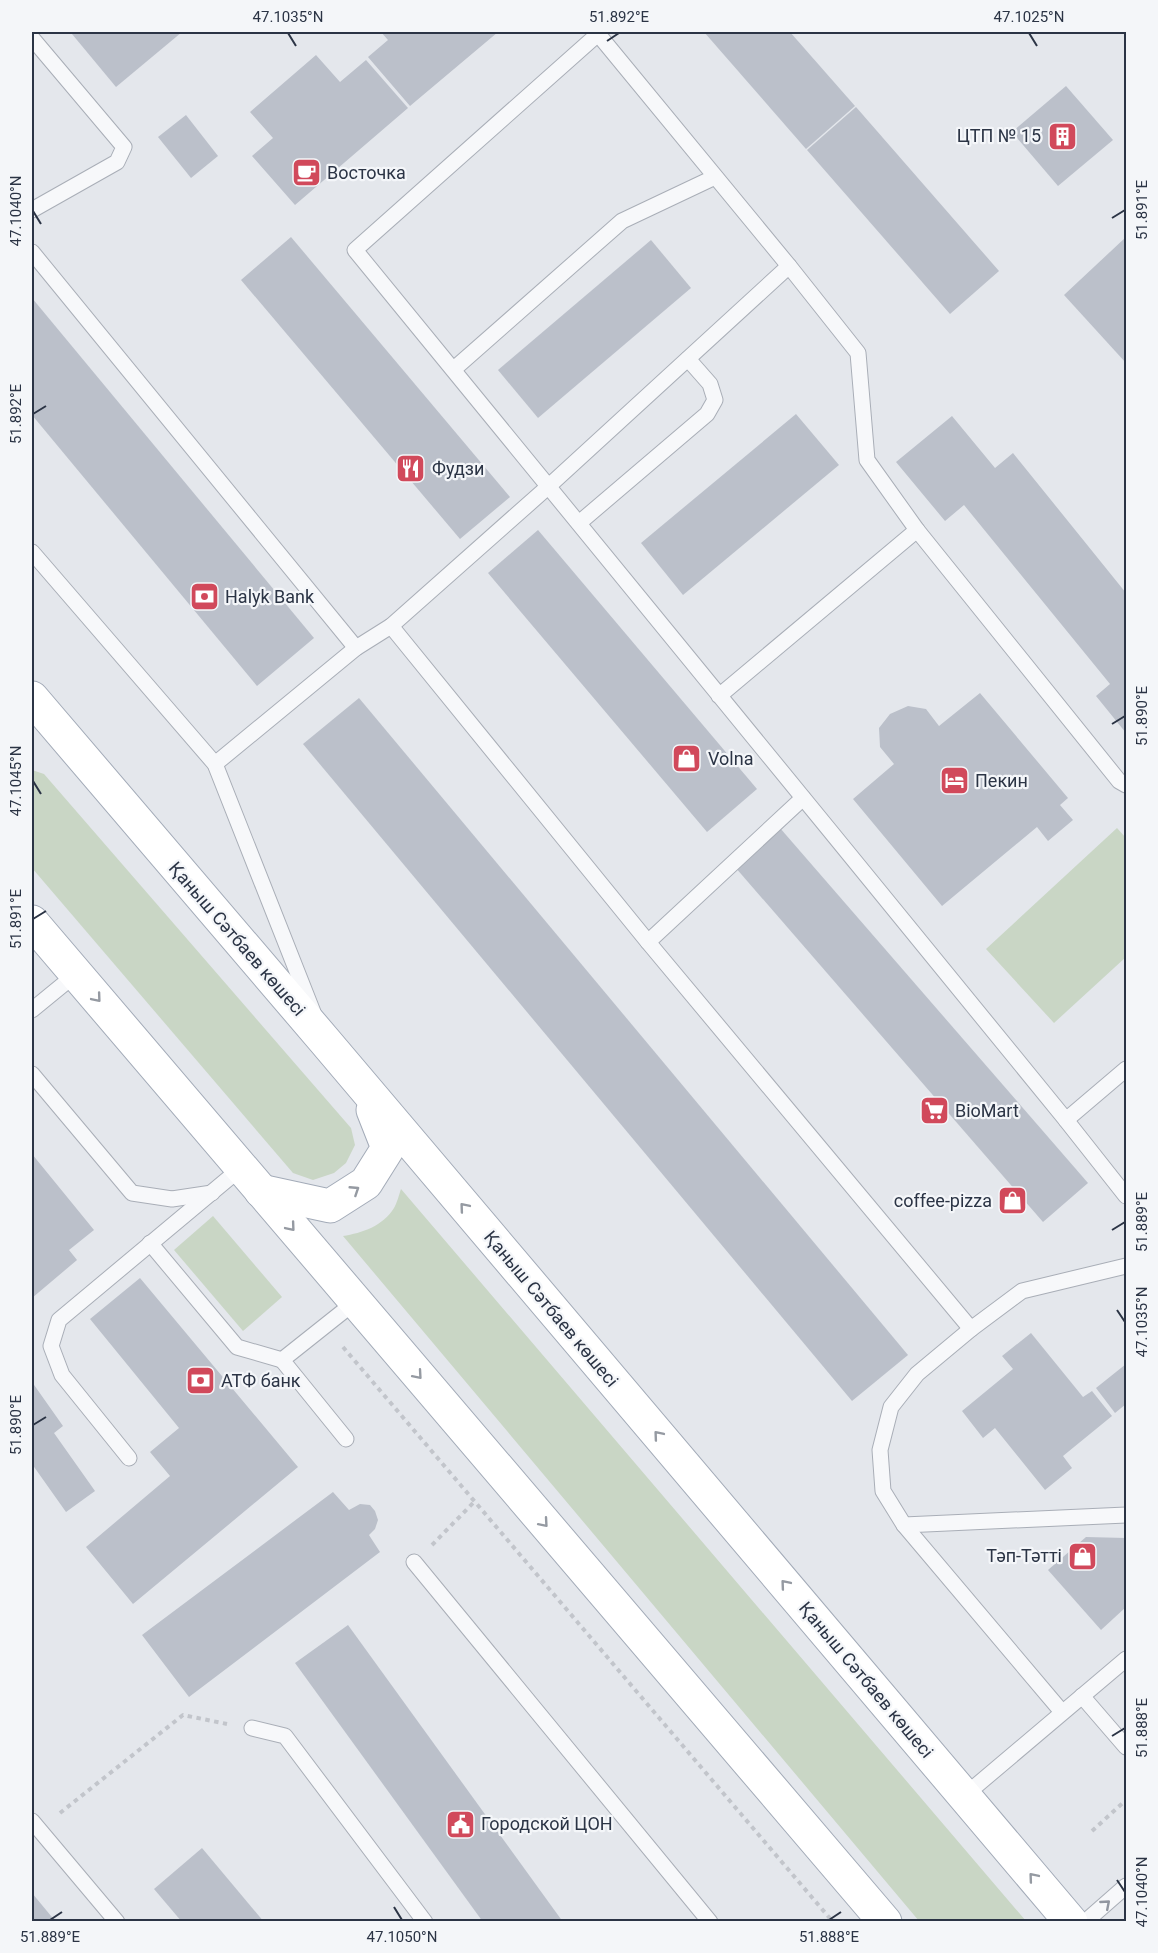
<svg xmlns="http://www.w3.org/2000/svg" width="1158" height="1953" font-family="Roboto,sans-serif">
<rect width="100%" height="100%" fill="#e4e7ec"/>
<g fill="#c9d6c5">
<path d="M 32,770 L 44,774 L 351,1128 L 355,1145 L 346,1163 L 334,1173 L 313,1180 L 293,1173 L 32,868 Z"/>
<path d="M 1117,828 L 1126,838 L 1126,957 L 1054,1023 L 986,949 Z"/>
<path d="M 401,1189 L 1026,1921 L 919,1921 L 343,1236 C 362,1233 383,1226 394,1208 C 397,1203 399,1195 401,1189 Z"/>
<path d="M 213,1216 L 282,1297 L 243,1331 L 174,1250 Z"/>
</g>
<g fill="#bbc0ca">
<path d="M 75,32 L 182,32 L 116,87 L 72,34 Z"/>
<path d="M 381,32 L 498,32 L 410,106 L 368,57 L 388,40 Z"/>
<path d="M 704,32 L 790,32 L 855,106 L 806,149 Z"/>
<path d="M 316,55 L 340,82 L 366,60 L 408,108 L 295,205 L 252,156 L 273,138 L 250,112 Z"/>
<path d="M 1066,86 L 1113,140 L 1058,186 L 1012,132 Z"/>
<path d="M 856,107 L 999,271 L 950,314 L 807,150 Z"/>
<path d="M 186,115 L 218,156 L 191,178 L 158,137 Z"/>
<path d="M 291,237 L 510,497 L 460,539 L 241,280 Z"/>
<path d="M 1126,237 L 1126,363 L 1064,295 Z"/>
<path d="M 651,240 L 691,288 L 538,418 L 498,370 Z"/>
<path d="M 32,298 L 314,638 L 257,686 L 32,415 Z"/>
<path d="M 796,414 L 839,465 L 683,595 L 641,543 Z"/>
<path d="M 952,416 L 995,468 L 1013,453 L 1126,593 L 1126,733 L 1096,696 L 1110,684 L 964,505 L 945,521 L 896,462 Z"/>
<path d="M 538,530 L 757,789 L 707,832 L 488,573 Z"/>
<path d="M 980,693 L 1068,798 L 1060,805 L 1073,820 L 1048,841 L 1037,827 L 942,906 L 853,799 L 894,764 L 880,747 L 879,728 L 890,714 L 908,706 L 926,709 L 939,726 Z"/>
<path d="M 359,698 L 908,1355 L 852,1401 L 303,744 Z"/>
<path d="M 780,828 L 1088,1183 L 1043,1222 L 735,867 Z"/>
<path d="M 32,1154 L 94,1230 L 69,1250 L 77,1260 L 32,1298 Z"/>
<path d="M 140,1278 L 298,1467 L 133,1604 L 86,1547 L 170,1476 L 150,1452 L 179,1428 L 90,1319 Z"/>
<path d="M 1031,1333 L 1083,1397 L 1092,1391 L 1112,1416 L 1063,1456 L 1072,1468 L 1045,1490 L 995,1428 L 983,1438 L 962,1411 L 1013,1369 L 1002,1356 Z"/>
<path d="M 1126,1364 L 1126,1404 L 1115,1413 L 1096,1388 Z"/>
<path d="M 32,1382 L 63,1426 L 54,1433 L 95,1491 L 66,1512 L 32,1464 Z"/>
<path d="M 333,1492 L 349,1510 L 360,1504 L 370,1505 L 375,1511 L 378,1520 L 375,1529 L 369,1535 L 380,1552 L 189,1697 L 142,1635 Z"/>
<path d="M 1086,1537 L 1126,1538 L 1126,1607 L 1101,1630 L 1048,1570 Z"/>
<path d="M 348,1625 L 563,1922 L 483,1922 L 295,1663 Z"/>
<path d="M 202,1848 L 264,1922 L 182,1922 L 154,1889 Z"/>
<path d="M 32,1893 L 56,1922 L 32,1922 Z"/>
</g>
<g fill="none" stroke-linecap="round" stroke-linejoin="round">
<defs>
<g id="service">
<path d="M 32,38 L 124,147 L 117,162 L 32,210"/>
<path d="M 32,252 L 356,648"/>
<path d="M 454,369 L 622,221 L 715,177"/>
<path d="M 579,523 L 707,414 L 715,400 L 710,384 L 688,359"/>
<path d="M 917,530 L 1119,781 L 1126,785"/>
<path d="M 32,552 L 215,764 L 313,1012"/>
<path d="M 391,626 L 648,942 L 971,1329"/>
<path d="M 719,696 L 917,530 L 867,460 L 858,353 L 789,266 L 598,34 L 355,250 C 593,539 829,830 1066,1120 L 1126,1069"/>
<path d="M 215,764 L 356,648 L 391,626 L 550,485 L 789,266"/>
<path d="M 648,942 L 803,798"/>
<path d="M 32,1010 L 76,974"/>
<path d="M 32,1074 L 132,1193 L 172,1199 L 212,1193"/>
<path d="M 1066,1120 L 1126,1196"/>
<path d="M 150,1243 L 237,1347 L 282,1360"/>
<path d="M 346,1439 L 282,1360 L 355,1302"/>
<path d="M 129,1458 L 62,1375 L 51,1346 L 59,1320 L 241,1168"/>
<path d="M 904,1525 L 1126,1515"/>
<path d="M 414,1562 L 710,1922"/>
<path d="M 1082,1696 L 1126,1747"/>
<path d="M 1062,1712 L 904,1525 L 883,1491 L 880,1450 L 891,1407 L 917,1374 L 971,1329 L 1022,1291 L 1126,1266"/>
<path d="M 252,1728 L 285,1736 L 425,1922"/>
<path d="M 964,1796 L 1126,1659"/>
<path d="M 32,1821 L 117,1922"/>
<path d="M 1085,1922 L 1126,1886"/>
</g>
<g id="primary">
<path d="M 32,698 L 324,1040 L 1071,1922"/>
<path d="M 32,922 L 885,1922"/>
<path d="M 261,1191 L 330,1206 L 366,1183 L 388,1148 L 373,1110"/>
</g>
</defs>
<use href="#service" stroke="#a9aeb7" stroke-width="17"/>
<use href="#primary" stroke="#a3abb8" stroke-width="35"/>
<g stroke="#c2c5cb" stroke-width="4" stroke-dasharray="4.5 4.5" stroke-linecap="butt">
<path d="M 343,1347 L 833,1922"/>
<path d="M 432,1545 L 474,1502"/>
<path d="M 60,1813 L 183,1715 L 227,1724"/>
<path d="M 1092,1831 L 1126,1800"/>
</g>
<use href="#service" stroke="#f7f8fa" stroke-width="15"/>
<use href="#primary" stroke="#fff" stroke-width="33"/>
</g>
<defs><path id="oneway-chevron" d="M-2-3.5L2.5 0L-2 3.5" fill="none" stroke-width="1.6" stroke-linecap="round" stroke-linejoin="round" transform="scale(1.5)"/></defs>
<g stroke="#959aa2">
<use href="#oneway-chevron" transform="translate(97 998) rotate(50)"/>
<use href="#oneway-chevron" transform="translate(355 1190) rotate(-33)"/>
<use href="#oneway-chevron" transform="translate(464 1207) rotate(-130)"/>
<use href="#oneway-chevron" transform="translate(291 1227) rotate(50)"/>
<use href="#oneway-chevron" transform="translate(418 1375) rotate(49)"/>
<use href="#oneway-chevron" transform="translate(658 1435) rotate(-130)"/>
<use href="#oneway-chevron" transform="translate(544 1523) rotate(49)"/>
<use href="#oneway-chevron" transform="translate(785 1584) rotate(-130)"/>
<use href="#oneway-chevron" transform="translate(1033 1877) rotate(-130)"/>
</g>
<use stroke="#9196a0" href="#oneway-chevron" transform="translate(1106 1904) rotate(-41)"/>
<path fill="none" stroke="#2b3445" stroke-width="2" d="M 288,33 L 296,46M 1029,33 L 1037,46M 607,41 L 619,33M 33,211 L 41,224M 1112,218 L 1125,210M 33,414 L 46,406M 1112,724 L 1125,716M 33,781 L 41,794M 33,919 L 46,911M 1112,1230 L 1125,1222M 1117,1310 L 1125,1322M 33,1425 L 46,1417M 1112,1736 L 1125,1728M 1117,1880 L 1125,1892M 394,1907 L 402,1920M 50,1920 L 62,1912M 829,1920 L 841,1912"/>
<defs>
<symbol id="building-square" viewBox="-11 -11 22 22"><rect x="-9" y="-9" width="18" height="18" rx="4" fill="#d1495b" stroke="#f4f6f9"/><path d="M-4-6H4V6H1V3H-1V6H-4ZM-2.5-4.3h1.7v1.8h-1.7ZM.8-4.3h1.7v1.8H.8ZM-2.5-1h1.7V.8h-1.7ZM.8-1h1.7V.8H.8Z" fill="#fff"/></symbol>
<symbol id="cafe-square" viewBox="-11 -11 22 22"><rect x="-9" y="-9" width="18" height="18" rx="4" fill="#d1495b" stroke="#f4f6f9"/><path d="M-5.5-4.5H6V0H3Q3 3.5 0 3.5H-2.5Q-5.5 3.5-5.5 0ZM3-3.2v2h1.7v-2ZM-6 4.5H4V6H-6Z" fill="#fff"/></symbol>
<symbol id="restaurant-square" viewBox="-11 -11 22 22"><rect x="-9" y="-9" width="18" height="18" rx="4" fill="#d1495b" stroke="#f4f6f9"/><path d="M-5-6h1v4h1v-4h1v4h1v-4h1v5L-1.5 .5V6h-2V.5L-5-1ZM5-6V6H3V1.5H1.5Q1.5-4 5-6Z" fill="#fff"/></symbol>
<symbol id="bank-square" viewBox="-11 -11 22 22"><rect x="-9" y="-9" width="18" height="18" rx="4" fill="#d1495b" stroke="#f4f6f9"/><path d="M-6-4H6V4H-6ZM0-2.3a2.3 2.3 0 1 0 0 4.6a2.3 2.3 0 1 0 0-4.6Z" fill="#fff"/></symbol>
<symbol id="shop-square" viewBox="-11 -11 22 22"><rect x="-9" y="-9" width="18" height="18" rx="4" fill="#d1495b" stroke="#f4f6f9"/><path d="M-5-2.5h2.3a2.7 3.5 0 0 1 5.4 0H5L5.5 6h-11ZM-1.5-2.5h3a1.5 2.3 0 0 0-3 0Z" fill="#fff"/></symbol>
<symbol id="hotel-square" viewBox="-11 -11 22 22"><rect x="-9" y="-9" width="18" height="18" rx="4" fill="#d1495b" stroke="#f4f6f9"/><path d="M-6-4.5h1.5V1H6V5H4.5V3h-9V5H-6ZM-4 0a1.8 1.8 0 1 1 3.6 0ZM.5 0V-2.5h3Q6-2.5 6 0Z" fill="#fff"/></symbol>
<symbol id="supermarket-square" viewBox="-11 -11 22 22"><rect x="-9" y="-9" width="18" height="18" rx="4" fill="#d1495b" stroke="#f4f6f9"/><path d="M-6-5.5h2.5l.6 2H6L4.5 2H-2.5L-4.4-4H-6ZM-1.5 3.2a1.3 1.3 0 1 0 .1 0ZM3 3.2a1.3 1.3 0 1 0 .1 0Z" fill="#fff"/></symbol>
<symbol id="civic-square" viewBox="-11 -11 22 22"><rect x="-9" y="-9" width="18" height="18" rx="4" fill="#d1495b" stroke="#f4f6f9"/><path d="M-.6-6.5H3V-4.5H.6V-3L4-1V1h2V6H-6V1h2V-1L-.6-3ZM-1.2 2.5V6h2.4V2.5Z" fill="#fff"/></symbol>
</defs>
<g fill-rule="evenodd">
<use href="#building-square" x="1046" y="120" width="33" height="33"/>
<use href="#cafe-square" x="290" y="156" width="33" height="33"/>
<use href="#restaurant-square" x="394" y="452" width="33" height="33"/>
<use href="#bank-square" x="188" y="580" width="33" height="33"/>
<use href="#shop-square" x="670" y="742" width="33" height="33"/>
<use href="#hotel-square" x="938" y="764" width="33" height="33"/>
<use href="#supermarket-square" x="918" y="1094" width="33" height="33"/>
<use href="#shop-square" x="996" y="1184" width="33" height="33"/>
<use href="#bank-square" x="184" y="1364" width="33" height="33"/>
<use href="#shop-square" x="1066" y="1540" width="33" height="33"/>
<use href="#civic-square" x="444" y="1808" width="33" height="33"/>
</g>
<g text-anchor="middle" stroke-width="4.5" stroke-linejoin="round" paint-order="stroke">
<g font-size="18" fill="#2b3445" stroke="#f4f6f9" text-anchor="start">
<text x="1041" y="142" text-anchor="end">ЦТП № 15</text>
<text x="327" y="179">Восточка</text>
<text x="432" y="475">Фудзи</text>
<text x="225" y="603">Halyk Bank</text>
<text x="708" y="765">Volna</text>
<text x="975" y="787">Пекин</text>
<text x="955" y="1117">BioMart</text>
<text x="992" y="1207" text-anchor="end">coffee-pizza</text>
<text x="221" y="1387">АТФ банк</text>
<text x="1062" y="1562" text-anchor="end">Тәп-Тәтті</text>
<text x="481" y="1830">Городской ЦОН</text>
</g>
<g font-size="18" fill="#2b3445" stroke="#f4f6f9">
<text transform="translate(237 939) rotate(49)" y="6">Қаныш Сәтбаев көшесі</text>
<text transform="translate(551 1309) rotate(50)" y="6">Қаныш Сәтбаев көшесі</text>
<text transform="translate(866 1680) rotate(50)" y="6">Қаныш Сәтбаев көшесі</text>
</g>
</g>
<rect width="1158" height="1953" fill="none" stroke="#f4f6f9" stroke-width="66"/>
<rect x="33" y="33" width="1092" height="1887" fill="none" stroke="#2b3445" stroke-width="2"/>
<g font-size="15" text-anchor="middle" fill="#2b3445">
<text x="288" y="22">47.1035°N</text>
<text x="619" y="22">51.892°E</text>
<text x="1029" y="22">47.1025°N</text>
<text transform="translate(1142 210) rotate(-90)" y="5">51.891°E</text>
<text transform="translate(16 211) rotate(-90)" y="5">47.1040°N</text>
<text transform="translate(16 414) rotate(-90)" y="5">51.892°E</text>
<text transform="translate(1142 716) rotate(-90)" y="5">51.890°E</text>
<text transform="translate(16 781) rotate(-90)" y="5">47.1045°N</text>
<text transform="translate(16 919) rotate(-90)" y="5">51.891°E</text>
<text transform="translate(1142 1222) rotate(-90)" y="5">51.889°E</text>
<text transform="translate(1142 1322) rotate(-90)" y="5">47.1035°N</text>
<text transform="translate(16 1425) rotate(-90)" y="5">51.890°E</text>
<text transform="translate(1142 1728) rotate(-90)" y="5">51.888°E</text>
<text transform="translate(1142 1892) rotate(-90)" y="5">47.1040°N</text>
<text x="50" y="1942">51.889°E</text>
<text x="402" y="1942">47.1050°N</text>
<text x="829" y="1942">51.888°E</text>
</g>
</svg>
